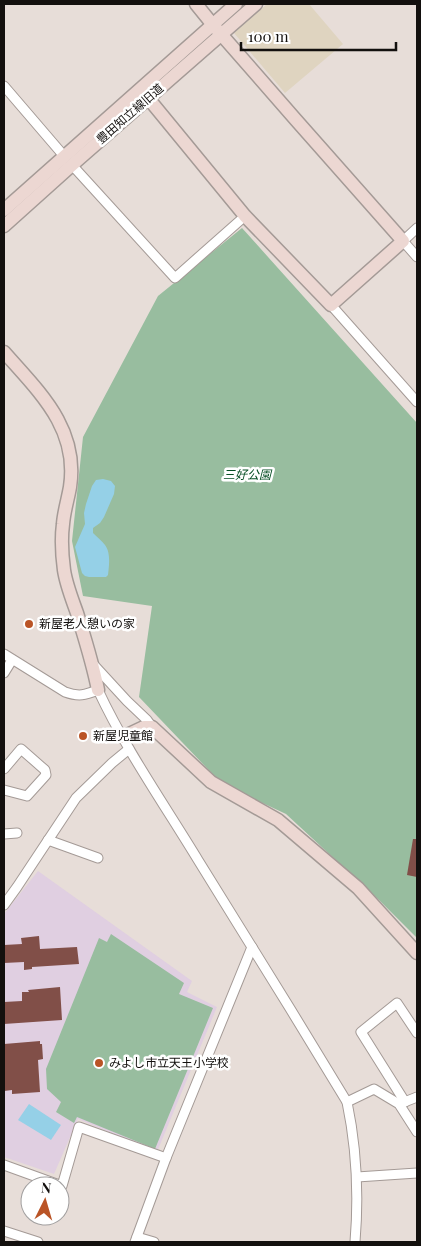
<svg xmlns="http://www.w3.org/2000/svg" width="421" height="1246" font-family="'Playfair Display','Noto Sans JP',serif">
<rect width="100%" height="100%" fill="#e7ddd8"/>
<path fill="#dfd4c0" d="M 267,4 L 309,4 L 343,44 L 285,93 L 234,33 Z"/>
<path fill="#e0cfe1" d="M 38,871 L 192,981 L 187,992 L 217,1007 L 157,1152 L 78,1119 L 54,1174 L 4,1157 L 4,914 Z"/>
<g fill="#98bd9f">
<path d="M 242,228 L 417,423 L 417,938 L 379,900 L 286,814 L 222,784 L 139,697 L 152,606 L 83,596 L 72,541 L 83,437 L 158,296 Z"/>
<path d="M 111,934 L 184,983 L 179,994 L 213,1008 L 155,1149 L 77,1117 L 74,1123 L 56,1112 L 61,1102 L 47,1089 L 46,1069 L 99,938 L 107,942 Z"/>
</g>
<g fill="#95d0e7">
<path d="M 103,479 L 111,481 L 115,486 L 114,494 L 104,517 L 100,523 L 93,528 L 93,533 C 97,537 102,541 105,545 C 111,553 109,566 108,575 L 106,577 L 89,577 L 85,576 L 82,573 L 75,547 L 85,524 L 84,513 L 86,504 L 92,486 L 96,480 Z"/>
<path d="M 29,1104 L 61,1125 L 51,1140 L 18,1120 Z"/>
</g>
<g fill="#814f48">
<path d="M 413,839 L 417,839 L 417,877 L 407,875 Z"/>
<path d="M 39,936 L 40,949 L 77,947 L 79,964 L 32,967 L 32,969 L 24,970 L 24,962 L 4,963 L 4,945 L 22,944 L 21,938 Z"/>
<path d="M 60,987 L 62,1020 L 4,1024 L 4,1002 L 22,1001 L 22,992 L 29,992 L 28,990 Z"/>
<path d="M 40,1041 L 40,1044 L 42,1044 L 43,1059 L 38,1060 L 40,1092 L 12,1094 L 12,1090 L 4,1091 L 4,1044 Z"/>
</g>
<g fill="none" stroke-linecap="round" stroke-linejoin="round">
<defs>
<g id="street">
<path d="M 4,86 L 64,156"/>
<path d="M 72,165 L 175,278 L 245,216"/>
<path d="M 417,228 L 403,241 L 417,257"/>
<path d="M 331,305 L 417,402"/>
<path d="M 4,654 L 65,692 C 79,697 85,695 98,690 C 126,750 164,804 198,860 C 248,940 298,1021 347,1102 C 357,1150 359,1194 355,1242"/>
<path d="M 93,664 L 127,701 L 147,720 L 152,727"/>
<path d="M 4,673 L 12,660"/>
<path d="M 4,769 L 21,749 L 45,770 L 46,775 L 27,796 L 4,790"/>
<path d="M 4,834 L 17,833"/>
<path d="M 48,840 L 98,858"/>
<path d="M 4,905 L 17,887 L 76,798 L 112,763 L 129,749"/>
<path d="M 347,1102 L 374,1089 L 399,1104 L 417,1132"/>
<path d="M 405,1102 L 361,1032 L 397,1003 L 417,1033"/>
<path d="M 402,1103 L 417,1097"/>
<path d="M 4,1165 L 62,1186 L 79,1127 L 166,1158"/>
<path d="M 357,1177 L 417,1173"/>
<path d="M 4,1231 L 38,1242"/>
<path d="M 137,1237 L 154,1242"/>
<path d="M 135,1242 L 166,1158 L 252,947"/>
</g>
<g id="secondary">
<path d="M 148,98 L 245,216 L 331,305 L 403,241 L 296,120 L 213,25 L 196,4"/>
<path d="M 4,210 L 236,4"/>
<path d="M 4,226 L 72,165 L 256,4"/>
<path d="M 4,352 C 39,392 79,428 70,487 C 68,499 64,511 63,524 C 61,539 62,555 64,570 C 66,584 72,599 77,613 C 85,639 93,664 98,690"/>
<path d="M 123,737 L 144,727 L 152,727 L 211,782 L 278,820 L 358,888 L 417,953"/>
</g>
</defs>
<use href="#street" stroke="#a49a96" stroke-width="11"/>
<use href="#secondary" stroke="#a49a96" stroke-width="15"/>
<use href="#street" stroke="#fff" stroke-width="9"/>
<use href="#secondary" stroke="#ecd7d2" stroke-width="12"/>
</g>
<g fill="#ba5426" stroke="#fff" stroke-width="2">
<circle cx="29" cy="624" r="5"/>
<circle cx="83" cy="736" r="5"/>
<circle cx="99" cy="1063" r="5"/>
</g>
<g text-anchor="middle" stroke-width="5" stroke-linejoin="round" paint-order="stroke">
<g font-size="12" fill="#13100e" stroke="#fff">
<text transform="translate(130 114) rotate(-41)" y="4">豊田知立線旧道</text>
</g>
<g font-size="12" font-style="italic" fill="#044d22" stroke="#fff">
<text x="247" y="479">三好公園</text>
</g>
<g font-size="12" fill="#13100e" stroke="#fff" text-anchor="start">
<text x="39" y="628">新屋老人憩いの家</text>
<text x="93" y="740">新屋児童館</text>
<text x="109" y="1067">みよし市立天王小学校</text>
</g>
</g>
<rect width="421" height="1246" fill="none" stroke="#13100e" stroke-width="10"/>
<g transform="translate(45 1201) rotate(5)"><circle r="24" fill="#ffffff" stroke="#a19f9f"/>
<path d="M0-4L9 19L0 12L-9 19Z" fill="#ba5426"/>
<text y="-8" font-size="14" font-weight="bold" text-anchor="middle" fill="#13100e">N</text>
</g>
<path d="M241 42v8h155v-8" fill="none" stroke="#13100e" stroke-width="2.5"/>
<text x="248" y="42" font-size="15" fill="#13100e" stroke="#ffffff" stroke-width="4" paint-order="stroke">100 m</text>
</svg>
